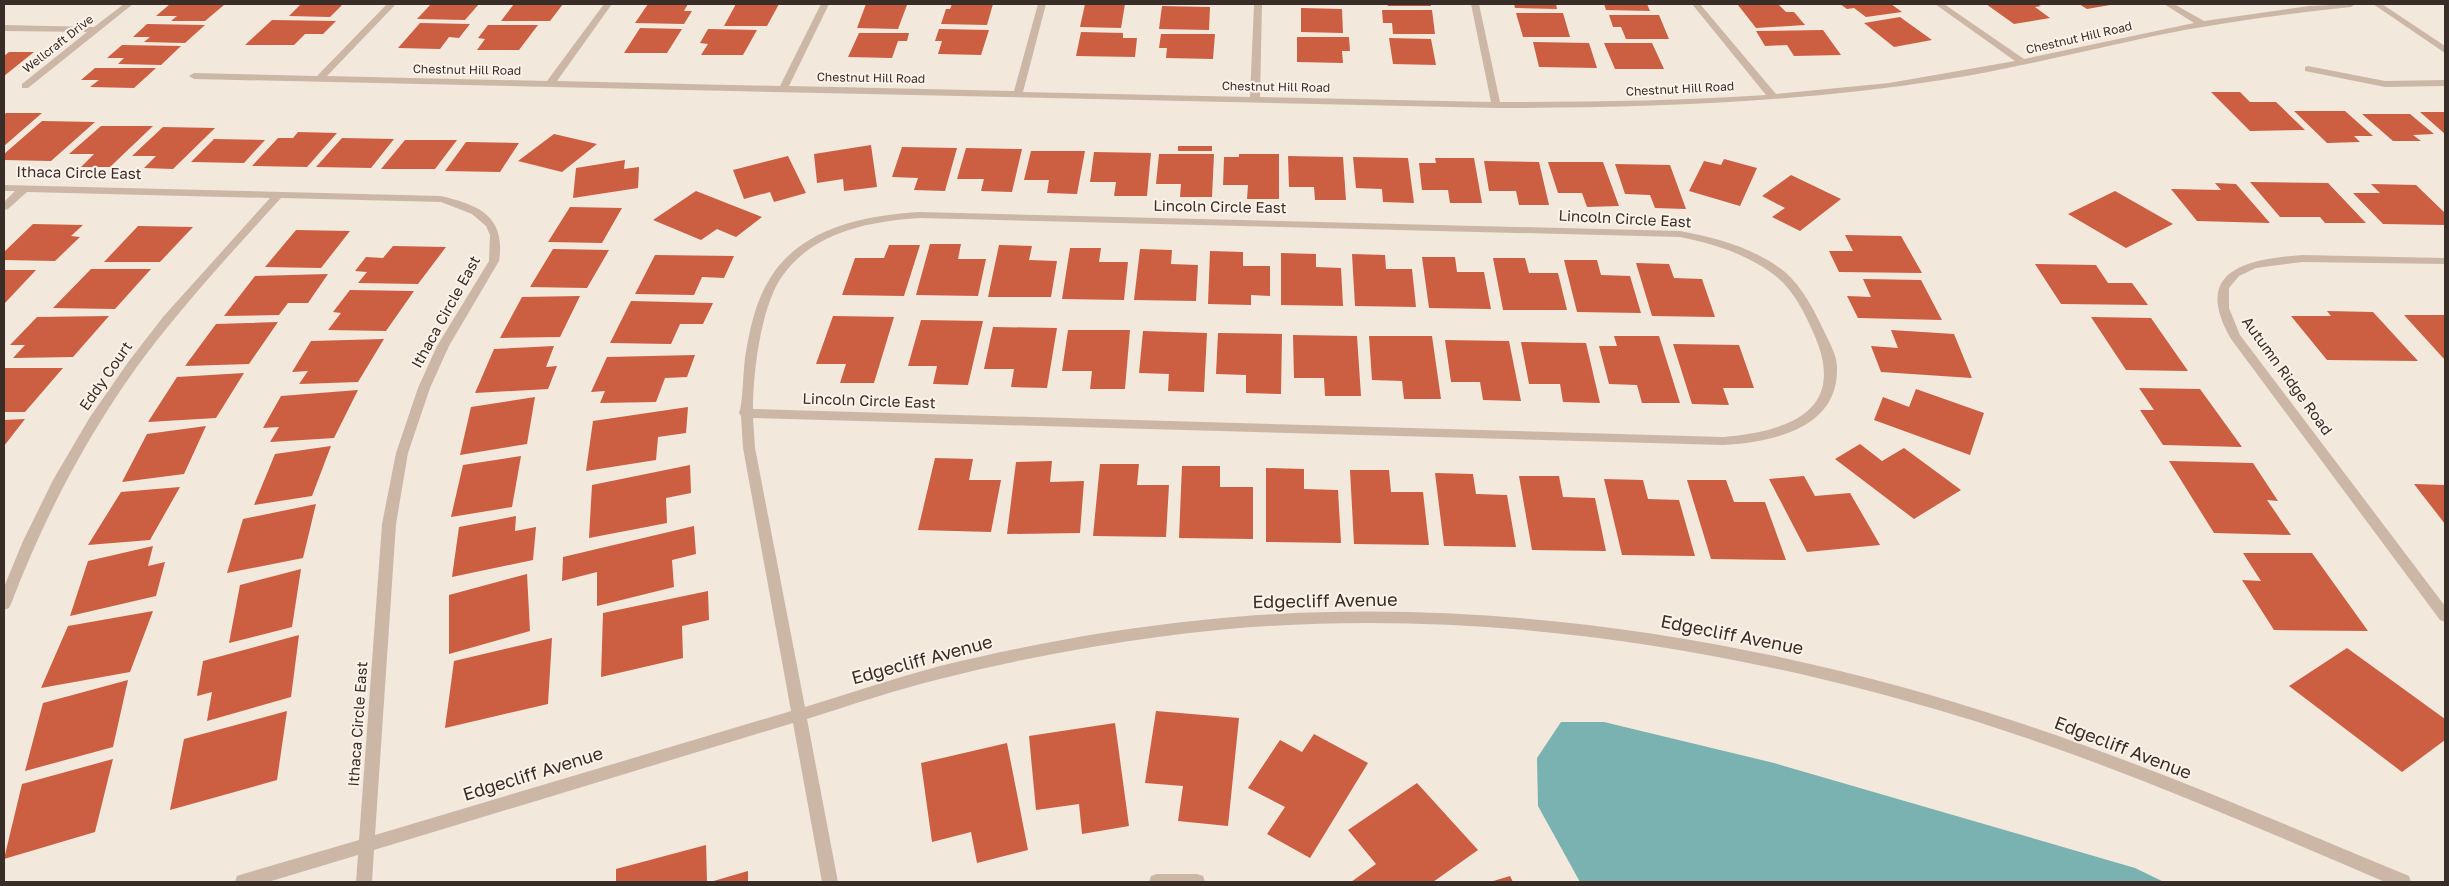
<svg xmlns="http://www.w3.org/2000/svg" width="2449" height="886" viewBox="0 0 2449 886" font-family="'Golos Text',sans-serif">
<rect width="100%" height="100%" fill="#f3e8dc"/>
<path fill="#7ab2b2" d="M1561,722H1604L1774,763L2135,868L2164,882H1580L1538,806L1537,758Z"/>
<path fill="#cc5e42" d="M170,4L224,5L205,21H171L177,16H156Z
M301,4H343L330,17L289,16Z
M431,4H479L465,20L417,19Z
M514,4H563L550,21H501Z
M648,4H688L684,11H692L684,24L635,23Z
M736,4H779L767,26H724Z
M866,4L907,5L898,29L857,28Z
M952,4H993L987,25L941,24L946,9H950Z
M1085,4H1125L1121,28L1080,27Z
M1387,4H1431V6H1388Z
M1514,4H1556L1557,9L1515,8Z
M1604,4H1647L1650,11L1606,10Z
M1778,4L1786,12H1794L1805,25L1756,28L1738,5Z
M1840,4H1891L1902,12L1866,17L1854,8L1847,9Z
M1986,4H2037L2041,6L2035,7L2050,18L2014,24Z
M2079,4H2110V5L2087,9Z
M1162,6L1210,7L1209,30L1159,29Z
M1301,8L1342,9L1343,33L1301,32Z
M1382,10H1432L1435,34H1393L1392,23H1383Z
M1516,13H1563L1570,37H1523Z
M1609,15H1659L1669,39H1626L1621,27H1613Z
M1900,17L1932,40L1894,47L1864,23Z
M272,20L336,21L323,34H305L294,45H245Z
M420,23L470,24L459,38L449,37L440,49L398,48Z
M147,24L205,25L185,43L144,42L150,37H133Z
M488,25H538L519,50H477L485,39L478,38Z
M640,28L682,29L667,53H624Z
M708,29L757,30L743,55H701L708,44L700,43Z
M939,29L989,30L981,55L938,54L942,41H935Z
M1823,30L1841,55L1794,56L1787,45L1765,46L1756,31Z
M1081,32L1123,33V38H1137L1135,57L1076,56Z
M859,33H909L907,41H898L892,58L848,57Z
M1161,34H1215L1213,59L1166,58L1167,48H1159Z
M1297,37H1349L1350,51H1342L1343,63L1297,62Z
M1389,38L1431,39L1436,65L1393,64Z
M1533,42L1589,43L1597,68L1539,67Z
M1604,43H1652L1664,69H1615Z
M122,45L181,46L161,65L118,64L124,58H107Z
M9,52H34L4,76V56Z
M95,68H156L134,88L90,87L99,80H81Z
M2211,92H2240L2250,102H2276L2305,130L2250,131Z
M2294,111H2345L2373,136H2354L2360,142L2327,143Z
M2420,112H2445V134Z
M6,113H42L4,146V115Z
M2362,114H2410L2434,134L2413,135L2421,141H2393Z
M42,121L95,122L51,161L4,160V154Z
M101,126H153L110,167H81L94,154H69Z
M163,127L215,128L173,169L144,168L156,156H132Z
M298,132L337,133L307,167L252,166L278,138H293Z
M554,134L597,144L562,172L518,161Z
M342,138L394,139L371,168L316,167Z
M214,139L265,140L244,163L191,162Z
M405,140H457L435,169H381Z
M466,142L519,143L500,172L445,171Z
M871,145L877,187L844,191L843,179L817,183L814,154Z
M1178,146H1212V151H1178Z
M902,147L957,148L945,191L914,190L918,178L892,177Z
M966,148L1022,149L1012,192L981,191L984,179H957Z
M1031,151H1085L1077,194L1047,193L1049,180H1024Z
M1094,152L1151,153L1147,196H1114L1116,182H1090Z
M1159,154H1214L1212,197H1180L1181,184H1156Z
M1239,154H1279V199H1247L1248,185H1223L1224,157H1239Z
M788,156L806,193L774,202L770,192L744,199L733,170Z
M1288,156L1343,157L1346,200H1315L1314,187H1289Z
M1353,157L1408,158L1414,203L1383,202L1382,189L1356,188Z
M1435,158H1474L1482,203H1450L1448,190H1422L1419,163H1436Z
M1724,159L1757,168L1740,206L1689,191L1704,161L1721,165Z
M625,160L624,169L639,167L638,188L573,198L576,168Z
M1484,161L1539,162L1549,205H1519L1516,191H1489Z
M1548,162H1603L1619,206L1587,207L1582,193H1558Z
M1615,164L1670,165L1686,209L1655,208L1650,195L1625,194Z
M1791,175L1841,199L1800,231L1772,217L1785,208L1762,196Z
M2250,182L2328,183L2366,223H2325L2320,217H2280Z
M2215,183L2236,184L2270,223L2197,221L2171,189L2221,190Z
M2371,184L2416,185L2445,213V225L2383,224L2353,193H2380Z
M696,191L762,217L736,237L717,229L701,240L653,220Z
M2115,191L2173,224L2126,248L2068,214Z
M570,207L622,208L602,243L548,242Z
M33,224L83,225L71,236L80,237L55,261L4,260V252Z
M138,226L193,227L160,262H104Z
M296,230L350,231L321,268L265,267Z
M1845,235L1901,236L1922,273L1839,272L1829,251H1853Z
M930,244H961L958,259H986L978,296L916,295Z
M889,245H920L904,296L842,295L855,258H884Z
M999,245L1032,246L1029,260L1057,261L1051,297H988Z
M393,246L446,247L418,284L358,283L367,272L355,271L366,257L383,258Z
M1070,248H1101L1099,262H1128L1124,300L1062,299Z
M553,249L609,250L587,288L530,287Z
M1140,249L1172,250L1171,264L1198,265L1196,301L1134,300Z
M1210,251L1243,252V266H1270V296L1251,295V305L1208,304Z
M1281,253L1316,254V267L1341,268L1343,306L1281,305Z
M1352,254L1385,255L1386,269H1412L1416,307L1355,306Z
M655,255L734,256L724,278L702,277L694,295L635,294Z
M1422,257H1455L1457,272H1484L1491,309L1429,308Z
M1493,258H1525L1529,273H1558L1567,310H1503Z
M1564,260H1597L1601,275L1630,276L1641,313L1577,312Z
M1636,263L1669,264L1674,278L1702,279L1715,317L1652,316Z
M2035,264L2096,265L2108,283H2132L2148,305L2061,304Z
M91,269H151L115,309L53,308Z
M4,270H36L4,304Z
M328,274L308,303H288L279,315L224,316L255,276Z
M1863,279L1921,280L1942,320L1858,318L1847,296L1871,297Z
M350,290L414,291L386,331L328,330L341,313L333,312Z
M580,296L560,337L500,338L522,297Z
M631,301L713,303L703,324H680L671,344L610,343Z
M2327,311L2373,312L2418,361L2327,360L2291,316H2331Z
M2404,315H2445V360Z
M109,316L73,357L13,358L25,345H10L37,317Z
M833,316L894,317L874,383H840L846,364H816Z
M2091,317L2151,318L2188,371L2126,370Z
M921,320L983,321L968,385L933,384L937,366H908Z
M278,322L249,364L185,366L216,324Z
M993,327L1057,328L1047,388L1011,387L1014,369H984Z
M1068,330H1130L1125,389H1090L1092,371H1062Z
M1891,330L1954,334L1972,378L1881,372L1871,346L1898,348Z
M1143,331L1207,333L1204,392L1168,391L1169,374L1139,373Z
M1218,333L1282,334L1281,394L1246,393V375L1216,374Z
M1293,335L1357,336L1361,396H1325L1324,378H1294Z
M1369,336H1432L1441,399H1404L1402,381L1372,380Z
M1614,336H1659L1680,403H1642L1637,385L1609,384L1599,346H1617Z
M384,339L358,382L299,384L308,371L292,372L311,341Z
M1445,340L1509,341L1521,401L1483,400L1480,382H1451Z
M1521,342L1586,343L1600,403L1563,402L1560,384H1529Z
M1673,344L1739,345L1754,388H1723L1729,405L1692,404Z
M554,346L546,367L557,366L548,389L475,393L494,349Z
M695,355L687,377L665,378L656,402L600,403L605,391L591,392L607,357Z
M4,368H63L25,412H4Z
M244,373L216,418L148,422L177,377Z
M2139,388L2200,389L2242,447L2163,445L2140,410H2154Z
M1916,389L1984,413L1970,455L1874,420L1883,397L1909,407Z
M358,390L334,438L270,442L279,427L263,428L281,396Z
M535,397L527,444L460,455L471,407Z
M688,407L686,433L658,437L656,460L586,471L593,421Z
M25,419L4,446V420Z
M206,426L184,474L122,482L147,434Z
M1860,444L1882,461L1904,448L1961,490L1914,519L1835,459Z
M331,446L312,496L254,505L275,454Z
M521,456L512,507L451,517L463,465Z
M935,458L973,459L969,480H1001L991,532L918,530Z
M1052,461L1050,482L1084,481L1080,533L1007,534L1016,462Z
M2169,461L2253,463L2278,501L2267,500L2291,535L2214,533Z
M1100,464H1139L1137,485H1169L1166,537L1093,536Z
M690,465L691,493L666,498L667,523L589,538L592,485Z
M1182,466H1220V487H1253V539L1179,538Z
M1266,468L1304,469V489L1338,490L1341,543L1266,542Z
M1350,470H1389L1391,492H1423L1429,545L1354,544Z
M1435,473L1473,474L1476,494L1507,495L1516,547L1444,546Z
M1519,476H1559L1563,497L1595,498L1606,551L1532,550Z
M1804,476L1815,496L1850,493L1880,545L1807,552L1769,479Z
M1604,479L1643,480L1648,499L1679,500L1695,556L1622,555Z
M1687,480H1726L1734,502H1765L1786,560L1711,559Z
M2414,484L2445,485V524Z
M180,487L150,540L88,545L121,492Z
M316,504L303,558L227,573L243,519Z
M516,516L515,531L536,527L533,560L452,577L459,527Z
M694,526L696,554L672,560L674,587L597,606V572L562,581L563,557Z
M153,546L148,566L165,562L156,596L70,616L88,561Z
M2243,553H2312L2368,631L2274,630L2242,580L2261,581Z
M301,569L292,627L229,643L240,585Z
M527,574L530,631L449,654V595Z
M708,591L709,620L682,626L683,658L601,677L603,613Z
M153,611L130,672L41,688L68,626Z
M299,635L291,697L207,721L212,692L197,696L203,661Z
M552,638L548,704L445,728L454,661Z
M2347,648L2445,719V740L2402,772L2289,686Z
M128,680L113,747L25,771L43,703Z
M287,711L277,780L170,810L184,739Z
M1156,711L1239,718L1228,826L1178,821L1183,786L1145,783Z
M1115,723L1129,826L1082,834L1079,804L1036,810L1029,736Z
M1314,734L1368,763L1310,858L1267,834L1285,807L1248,788L1280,740L1302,752Z
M1007,743L1028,850L977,863L971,832L932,842L921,763Z
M113,759L95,832L4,859L22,784Z
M1417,783L1478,850L1433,882H1351L1376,864L1348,830Z
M706,845L707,882H616V869Z
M748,871V882H710Z
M1510,876L1513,882H1490Z"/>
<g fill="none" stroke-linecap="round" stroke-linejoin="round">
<path fill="#ccb7a7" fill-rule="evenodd" d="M124,4H133L28,88H22V84L87,32L4,31V25L94,27Z
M387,4H396L327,76L547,81L604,4H612L557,81L780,86L821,4H829L789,86L1014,91L1038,4H1046L1023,92L1250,97L1254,4H1262L1260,97L1491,102L1471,4H1479L1500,102C1589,102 1678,101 1766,95L1692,4H1700L1776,94L1889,83L2015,61L1935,4H1944L2024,59L2194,23L2164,4H2174L2204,21L2309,6L2355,4L2351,7C2285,14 2219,23 2154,36C2083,51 2013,69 1942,80C1794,103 1645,108 1496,108L194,79L189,76L194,73L317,76Z
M2373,4H2382L2445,46V53Z
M2308,66L2385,81L2445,80V86L2385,87L2305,71V67Z
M4,185L441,196C479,205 506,216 499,261L449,346L430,388L408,453L396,524L375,835L791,711L743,448L741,416L739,413C743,406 743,365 746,352C750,328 756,301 769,280C799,228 865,215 920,212L1680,231C1717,238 1755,248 1785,272C1803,288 1814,310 1824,331C1829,342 1837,355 1837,367C1839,429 1772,442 1723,445L753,418L755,448L805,707C850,693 895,678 940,666C1026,645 1114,629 1202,620C1472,592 1758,636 2014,721C2148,765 2279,822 2409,876L2411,882H2385C2244,822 2104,760 1958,716C1704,639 1429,601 1165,636C1090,646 1014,660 940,679C895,690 851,705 807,719L838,882H822L793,723L374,850L372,882H356L358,855L268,882H235L237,876L243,874L359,840L382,524L396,453L418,388L437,346L489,261L490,235L486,226L472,214L441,202L281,198C231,253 180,308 136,368C84,441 43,520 11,604L9,608L4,610V587L23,541L53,480L90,417L129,361L163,317L270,198L27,192L8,209L4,210V202L15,191H4ZM920,218L1680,237C1715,244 1750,255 1778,278C1795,293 1804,312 1813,332C1849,411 1790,431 1723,437L753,409C753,372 761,305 783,275C814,232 870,221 920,218Z
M2302,255L2445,258V264L2302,262L2256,268L2239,276L2229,288V308L2240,335L2445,606V622L2440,620L2231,339C2191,270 2247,259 2302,255Z
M1157,874H1197L1203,876L1205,882H1149L1151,876Z"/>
</g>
<g text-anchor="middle" stroke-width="4" stroke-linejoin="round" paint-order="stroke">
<g font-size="12" fill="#392d28" stroke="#fbf2e9">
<text transform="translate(2079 38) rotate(-13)" y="4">Chestnut Hill Road</text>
<text transform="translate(58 44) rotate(-38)" y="4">Wellcraft Drive</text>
<text transform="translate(467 70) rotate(1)" y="4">Chestnut Hill Road</text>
<text transform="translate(871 78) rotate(1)" y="4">Chestnut Hill Road</text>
<text transform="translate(1276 87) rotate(1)" y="4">Chestnut Hill Road</text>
<text transform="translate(1680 89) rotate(-3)" y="4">Chestnut Hill Road</text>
</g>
<g font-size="15" fill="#392d28" stroke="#fbf2e9">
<text transform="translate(79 173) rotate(1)" y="5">Ithaca Circle East</text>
<text transform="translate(1220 207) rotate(1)" y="5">Lincoln Circle East</text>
<text transform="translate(1625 219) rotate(3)" y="5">Lincoln Circle East</text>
<text transform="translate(446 312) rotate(-61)" y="5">Ithaca Circle East</text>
<text transform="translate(106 376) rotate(-55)" y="5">Eddy Court</text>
<text transform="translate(2287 376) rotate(54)" y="5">Autumn Ridge Road</text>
<text transform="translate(869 401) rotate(2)" y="5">Lincoln Circle East</text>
<text transform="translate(358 724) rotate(-86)" y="5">Ithaca Circle East</text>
</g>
<g font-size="18" fill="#392d28" stroke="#fbf2e9">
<text transform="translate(1325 601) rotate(-1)" y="6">Edgecliff Avenue</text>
<text transform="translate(1732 635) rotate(11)" y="6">Edgecliff Avenue</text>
<text transform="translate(922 660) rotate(-15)" y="6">Edgecliff Avenue</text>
<text transform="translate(2123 748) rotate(21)" y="6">Edgecliff Avenue</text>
<text transform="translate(533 774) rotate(-17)" y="6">Edgecliff Avenue</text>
</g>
</g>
<rect width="2449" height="886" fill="none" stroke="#392d28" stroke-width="10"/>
</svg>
